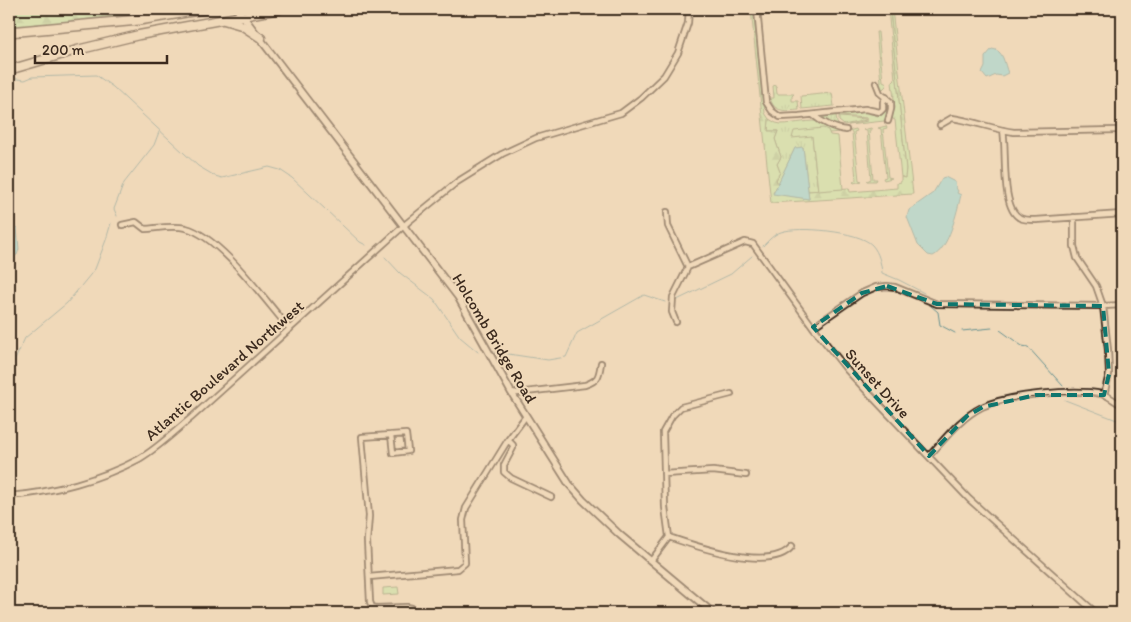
<svg xmlns="http://www.w3.org/2000/svg" width="1131" height="622" viewBox="0 0 1131 622" font-family="Itim,sans-serif">
<defs>
<pattern id="grass-tufts" width="24" height="20" patternUnits="userSpaceOnUse" patternTransform="scale(1.25)"><rect width="24" height="20" fill="#bee7a3"/><path d="M3 7l-1-3M5 7V3M7 7l1-3M15 17l-1-3M17 17v-4M19 17l1-3" fill="none" stroke="#a4c68c"/></pattern>
<pattern id="forest-firs" width="22" height="20" patternUnits="userSpaceOnUse" patternTransform="scale(1.25)"><rect width="22" height="20" fill="#bee7a3"/><path d="M5 1l3.5 6h-7zM16 11l3.5 6h-7z" fill="#a4c68c"/></pattern>
</defs>
<rect width="100%" height="100%" fill="#f0d9b9"/>
<filter id="ink" filterUnits="userSpaceOnUse"><feTurbulence type="fractalNoise" baseFrequency=".02" numOctaves="2"/><feDisplacementMap in="SourceGraphic" scale="10" xChannelSelector="R" yChannelSelector="G"/><feConvolveMatrix kernelMatrix="1 2 1 2 8 2 1 2 1" color-interpolation-filters="sRGB"/></filter>
<g filter="url(#ink)">
<path fill="url(#grass-tufts)" stroke="#7c8860" d="M888,9H890L906,169L905,179L903,177H901L895,120L891,118L895,108L892,82L895,79Z
M876,32H878L883,81L887,83L886,86L883,89L879,88L878,83L881,82Z
M776,85L777,94H794L792,96V101H798L799,110C786,111 774,113 770,98H774L773,86Z
M832,93L834,106L802,109L801,96Z
M888,102L889,110L884,121L848,125L867,121V118L839,116L865,112L878,116L884,113L886,103Z
M836,115L837,123L841,127L834,126L820,118Z
M839,117L866,119V120L844,125L839,121Z
M769,119L776,123L781,124C795,124 811,119 822,122C828,124 834,129 840,132L829,133L828,130L812,136L818,191H808L803,147L795,148L778,184L776,180L780,172L777,164L781,157L775,139L778,131H768Z
M886,126L887,128L883,129L888,177L892,178L884,180L883,178L886,177L881,129L878,128Z
M871,128L872,130H869L873,179H877L876,181H867L871,179L867,131L863,130Z
M856,129L857,131L854,132L859,180L862,181L854,183L853,182L856,180L852,132L848,131Z"/>
<path fill="url(#forest-firs)" stroke="#7c8860" d="M9,9H87L88,11L100,9H152L145,12L9,29Z
M751,9H753L765,113L769,119L768,131H778L775,139L781,157L777,164L780,172L776,180L778,184L773,193L809,199L808,191L849,188L850,192L897,188V183L901,182V177L905,178L906,169L890,9H892L913,194L771,203Z"/>
<path fill="#bee7a3" stroke="#7c8860" d="M823,128L828,130L830,135L838,136L843,189L818,191L812,136L792,138L794,131Z
M398,587L399,594L383,595V588Z"/>
<path fill="#85d6dc" stroke="#679190" d="M992,49C1004,50 1004,64 1008,73L1002,76L996,75L987,79L982,73L985,67V57Z
M803,147L809,199L773,194L795,148Z
M945,177L955,182L956,188L958,191L957,193L961,195C957,211 949,249 933,256L928,255L918,245L907,217L909,210L933,193L942,178Z
M9,226H14L17,228L19,249L17,255L9,256Z"/>
<g fill="none" stroke-linecap="round" stroke-linejoin="round">
<path stroke="#679190" stroke-width="1" d="M9,78L25,80L32,77L96,75L113,87L198,166L215,176L222,178L269,167L280,170L292,178L360,242L366,245
M117,216L114,209L124,183L154,145L159,132
M763,246C768,241 774,234 781,232C798,226 859,231 872,245C879,253 881,263 882,273L899,280L924,293
M385,257L400,273L434,299L460,337L478,352
M677,300L731,274L752,256
M931,306L938,312L940,325L955,333
M1000,330L1022,346L1028,347L1063,386
M962,331L992,328
M495,352L548,360L566,357L577,333L644,295L665,302
M9,373L25,338L67,303L95,269L106,240L111,223
M1065,400L1122,422"/>
<defs>
<path id="minor" d="M757,9L766,102L772,111L780,117L799,116L865,109L880,112L883,109V102L886,97
M876,83L880,93L891,102V109L888,121
M813,115C821,122 835,129 846,130
M940,125L952,118C973,121 993,129 1014,132L1118,130
M1003,130C1007,149 1000,208 1020,218C1024,220 1031,220 1036,220L1122,214
M667,212L668,226L688,267
M1074,217V246L1077,258L1096,286L1103,306L1108,350L1109,374L1104,395
M122,225L136,222L145,229C159,228 172,225 186,228C221,237 266,302 290,329
M676,322L672,312L673,297L688,267L745,242L753,244L813,327L847,370L877,402L969,499L1096,613
M813,327L862,293L876,287L887,286L895,287L937,304L1103,306L1122,305
M511,392L517,393L585,385C599,380 599,376 601,363
M391,435L393,453L408,451L406,434L362,437L369,516L367,541L370,602L372,607L376,608L407,607L412,608L415,613
M508,440L513,445V448L504,465V472L511,478L551,497
M929,456C945,439 960,418 982,407C1007,395 1074,388 1102,394C1109,396 1116,402 1122,405
M664,474L713,471L746,475
M9,496C51,493 102,479 139,459C158,448 174,432 191,418L408,222L457,182L502,154L536,138L621,113L641,98L664,76L678,53L688,23L689,9
M669,537C695,546 772,573 792,546
M651,561L669,537L665,507L663,432L672,416L681,407L731,394
M369,577L458,569L465,563L463,520L466,508L508,440L526,416"/>
<path id="tertiary" d="M242,15L458,297L511,392L569,484L583,500L620,535L713,613"/>
<path id="secondary" d="M237,9L242,15"/>
<path id="trunk" d="M224,20L241,25L261,38
M9,70L77,50L139,35L280,9"/>
<path id="motorway" d="M9,32L139,20L204,9"/>
</defs>
<use href="#minor" stroke="#3b2a1e" stroke-width="8"/>
<use href="#tertiary" stroke="#3b2a1e" stroke-width="9"/>
<use href="#secondary" stroke="#3b2a1e" stroke-width="10"/>
<use href="#trunk" stroke="#3b2a1e" stroke-width="11"/>
<use href="#motorway" stroke="#3b2a1e" stroke-width="12"/>
<use href="#minor" stroke="#f0d9b9" stroke-width="4.5"/>
<use href="#tertiary" stroke="#f0d9b9" stroke-width="5.5"/>
<use href="#secondary" stroke="#f0d9b9" stroke-width="6"/>
<use href="#trunk" stroke="#f0d9b9" stroke-width="8"/>
<use href="#motorway" stroke="#f0d9b9" stroke-width="9"/>
</g>
</g>
<path d="M0 0H1131V622H0ZM887,286L937,304L1103,306L1109,374L1104,395H1036L983,407L967,416L929,456L813,327L862,293Z" fill="#f0d9b9" fill-opacity=".55" fill-rule="evenodd"/>
<path fill="none" stroke="#0f766e" stroke-width="4" stroke-dasharray="10 6" stroke-linejoin="round" d="M887,286L937,304L1103,306L1109,374L1104,395H1036L983,407L967,416L929,456L813,327L862,293Z"/>
<g text-anchor="middle" stroke-width="4" stroke-linejoin="round" paint-order="stroke">
<g font-size="16" fill="#3b2a1e" stroke="#f0d9b9">
<text transform="translate(495 338) rotate(59)" y="6">Holcomb Bridge Road</text>
<text transform="translate(224 370) rotate(-41)" y="6">Atlantic Boulevard Northwest</text>
<text transform="translate(878 383) rotate(48)" y="6">Sunset Drive</text>
</g>
</g>
<rect width="1131" height="622" fill="none" stroke="#f0d9b9" stroke-width="30"/>
<rect x="15" y="15" width="1101" height="592" fill="none" stroke="#3b2a1e" stroke-width="2" filter="url(#ink)"/>
<path d="M35 55v8h132v-8" fill="none" stroke="#3b2a1e" stroke-width="2.5"/>
<text x="42" y="55" font-size="15" fill="#3b2a1e" stroke="#f0d9b9" stroke-width="4" paint-order="stroke">200 m</text>
</svg>
